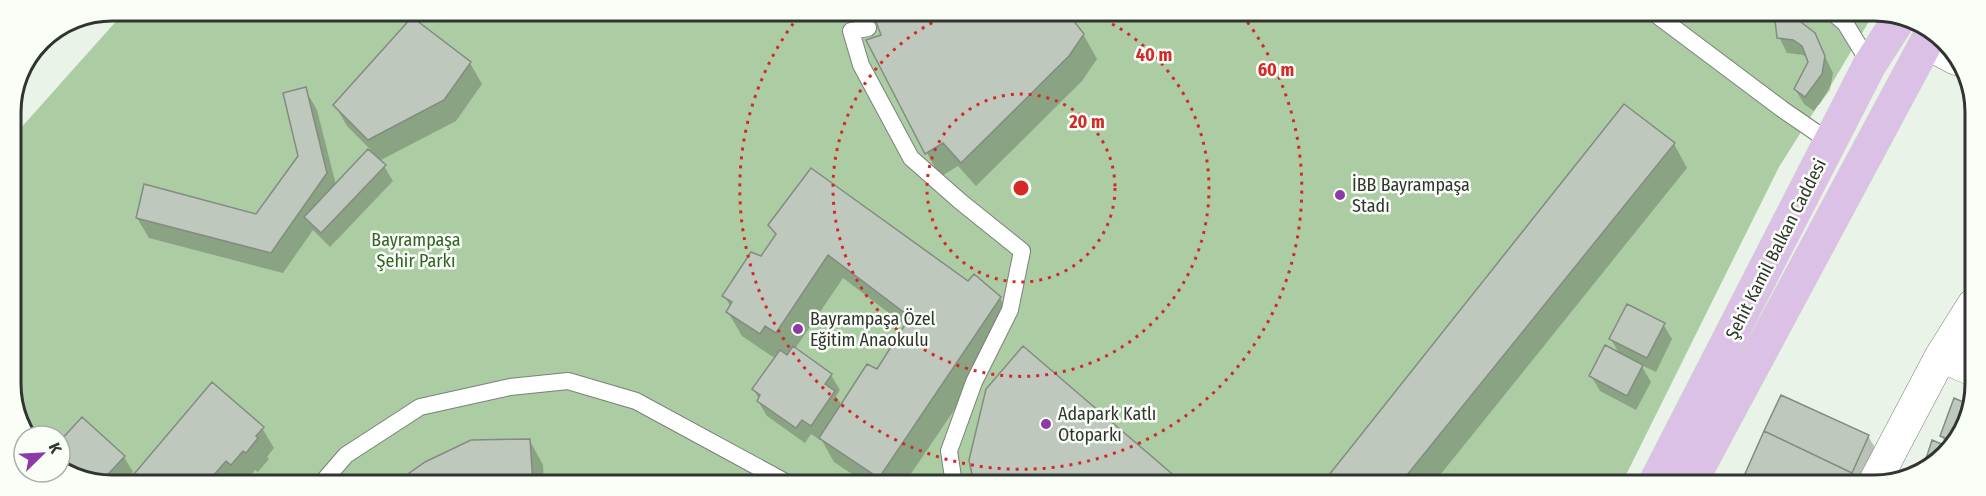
<svg xmlns="http://www.w3.org/2000/svg" width="1986" height="496" viewBox="0 0 1986 496" font-family="'Fira Sans Condensed',sans-serif">
<rect width="100%" height="100%" fill="#e9f3e7"/>
<path fill="#accca4" d="M1874,13L1819,105H1818L1779,167L1621,485L92,483L60,467V436H30L13,404L11,139L119,18Z"/>
<path fill="#0003" fill-rule="evenodd" d="M1067,15L1083,34L1097,59L1082,81L976,186L958,166L940,177L927,153L876,16Z
M1814,34L1833,73L1830,90L1814,111L1804,104L1795,89L1809,62L1808,58L1803,55L1787,53L1779,37Z
M470,63L482,84L456,121L379,161L384,166L393,181L330,247L313,230L283,273L149,238L137,218L257,216L300,157L305,89L317,110L336,185L370,149L347,126L335,105Z
M1674,144L1687,168L1432,485H1323Z
M770,225L968,283L1000,298L1014,322L904,484H867L834,462L821,439L820,440L811,434L805,443L767,416L758,401L759,399L754,390L776,359L742,336L728,312L731,307L724,296L762,258L776,236ZM843,278L906,326L878,371L842,406L836,396L840,390L831,375L795,349Z
M1663,324L1672,339L1656,372L1641,365L1651,382L1636,410L1600,391L1591,376L1620,355L1611,339Z
M1782,396L1868,436L1877,451L1862,485H1741Z
M1972,407L1948,448L1941,436Z
M262,428L274,448L267,457L269,459L258,472L255,470L244,484L238,480L235,484H133Z
M530,441L543,465L544,484H397Z
M60,443L124,457L133,472L122,484L92,483L60,467Z
M970,460L1183,485L975,484Z"/>
<path fill="#bfc8bd" stroke="#838c81" stroke-width="1.5" d="M1069,15L1084,34L1069,56L961,163L943,143L925,154L866,40L881,35L874,16Z
M412,17L471,62L444,100L368,140L333,105Z
M1797,19L1815,33L1825,56L1822,74L1805,97L1794,89L1808,62L1802,46L1793,40L1777,38L1775,20Z
M306,87L327,173L271,253L136,218L144,184L256,214L298,156L283,93Z
M1624,104L1675,143L1399,485H1321Z
M368,149L386,165L321,233L304,217Z
M811,168L968,281L974,274L1001,297L879,478L819,438L867,364L877,369L910,317L828,255L776,333L765,326L760,334L726,312L732,302L722,296L751,252L761,256L776,234L768,225Z
M1627,304L1665,323L1647,358L1609,339Z
M1605,345L1643,365L1627,396L1589,376Z
M793,346L832,374L825,384L835,391L811,426L802,420L796,428L757,401L760,395L752,389L780,350L787,355Z
M1023,346L1185,485L974,484L969,460L986,389Z
M212,382L264,427L256,436L258,438L246,453L243,451L231,465L226,461L206,484H192L188,480L185,484H133L129,480Z
M1781,395L1869,435L1852,473L1764,431Z
M1954,398L1973,406L1952,441L1940,436Z
M82,417L125,456L100,483H92L60,467V441Z
M1764,431L1852,473L1848,485H1740Z
M530,439L533,484H394L425,462L471,440Z
M1932,440L1949,447L1941,461L1923,468Z"/>
<g fill="none" stroke-linecap="round" stroke-linejoin="round">
<defs>
<path id="lane" d="M1654,13L1782,109L1830,142
M1833,13L1845,23L1870,64
M868,28L851,31L861,65L911,158L961,202L1022,251L1010,310L974,382L949,451L954,484
M321,484L346,455L420,407L510,387L568,381L636,401L789,484"/>
<path id="street" d="M1926,43L1956,59
M1941,356L1973,370
M1873,485L1941,356L1973,305"/>
<path id="primary" d="M1654,485L1870,64L1901,16
M1689,485L1926,43L1933,33"/>
</defs>
<use href="#lane" stroke="#798277" stroke-width="18"/>
<use href="#street" stroke="#798277" stroke-width="33"/>
<use href="#primary" stroke="#d2d2d1" stroke-width="34"/>
<use href="#lane" stroke="#fff" stroke-width="16"/>
<use href="#street" stroke="#fff" stroke-width="32"/>
<use href="#primary" stroke="#dcc1e6" stroke-width="33"/>
</g>
<g fill="none" stroke="#d62828" stroke-width="3" stroke-dasharray="3 6">
<circle cx="1021" cy="188" r="94"/>
<path d="M1096 16A188 188 0 1 1 946 16"/>
<path d="M1242 15A281 281 0 1 1 798 17"/>
</g>
<g fill="#8d39a7" stroke="#f9fff7" stroke-width="2">
<circle cx="1340" cy="195" r="6"/>
<circle cx="798" cy="329" r="6"/>
<circle cx="1046" cy="424" r="6"/>
</g>
<g text-anchor="middle" stroke-width="5" stroke-linejoin="round" paint-order="stroke">
<g font-size="18" fill="#313430" stroke="#f9fff7" text-anchor="start">
<text x="1352" y="191">İBB Bayrampaşa<tspan x="1352" dy="21">Stadı</tspan></text>
<text x="810" y="325">Bayrampaşa Özel<tspan x="810" dy="21">Eğitim Anaokulu</tspan></text>
<text x="1058" y="420">Adapark Katlı<tspan x="1058" dy="21">Otoparkı</tspan></text>
</g>
<g font-size="18" fill="#326226" stroke="#f9fff7">
<text x="416" y="246">Bayrampaşa<tspan x="416" dy="21">Şehir Parkı</tspan></text>
</g>
<g font-size="18" fill="#313430" stroke="#f9fff7">
<text transform="translate(1776 249) rotate(-63)" y="6">Şehit Kamil Balkan Caddesi</text>
</g>
</g>
<path d="M0 0H1986V496H0ZM112 21H1874A91 91 0 0 1 1965 112V384A91 91 0 0 1 1874 475H112A91 91 0 0 1 21 384V112A91 91 0 0 1 112 21Z" fill="#f9fff7" fill-rule="evenodd"/>
<path fill="none" stroke="#313430" stroke-width="3" d="M112 21H1874A91 91 0 0 1 1965 112V384A91 91 0 0 1 1874 475H112A91 91 0 0 1 21 384V112A91 91 0 0 1 112 21Z"/>
<circle cx="1021" cy="188" r="9" fill="#d62828" stroke="#f9fff7" stroke-width="3"/>
<g font-size="18" text-anchor="middle" font-weight="bold" fill="#d62828" stroke="#f9fff7" stroke-width="5" stroke-linejoin="round" paint-order="stroke">
<text x="1154" y="61">40 m</text>
<text x="1276" y="76">60 m</text>
<text x="1087" y="128">20 m</text>
</g>
<g transform="translate(42 454) rotate(66)"><circle r="28" fill="#f9fff7" stroke="#a9aea7" stroke-width="1.5"/>
<path d="M0-4.5L10 22L0 15L-10 22Z" fill="#8d39a7"/>
<text y="-9" font-size="16" font-weight="bold" text-anchor="middle" fill="#313430">K</text>
</g>
</svg>
